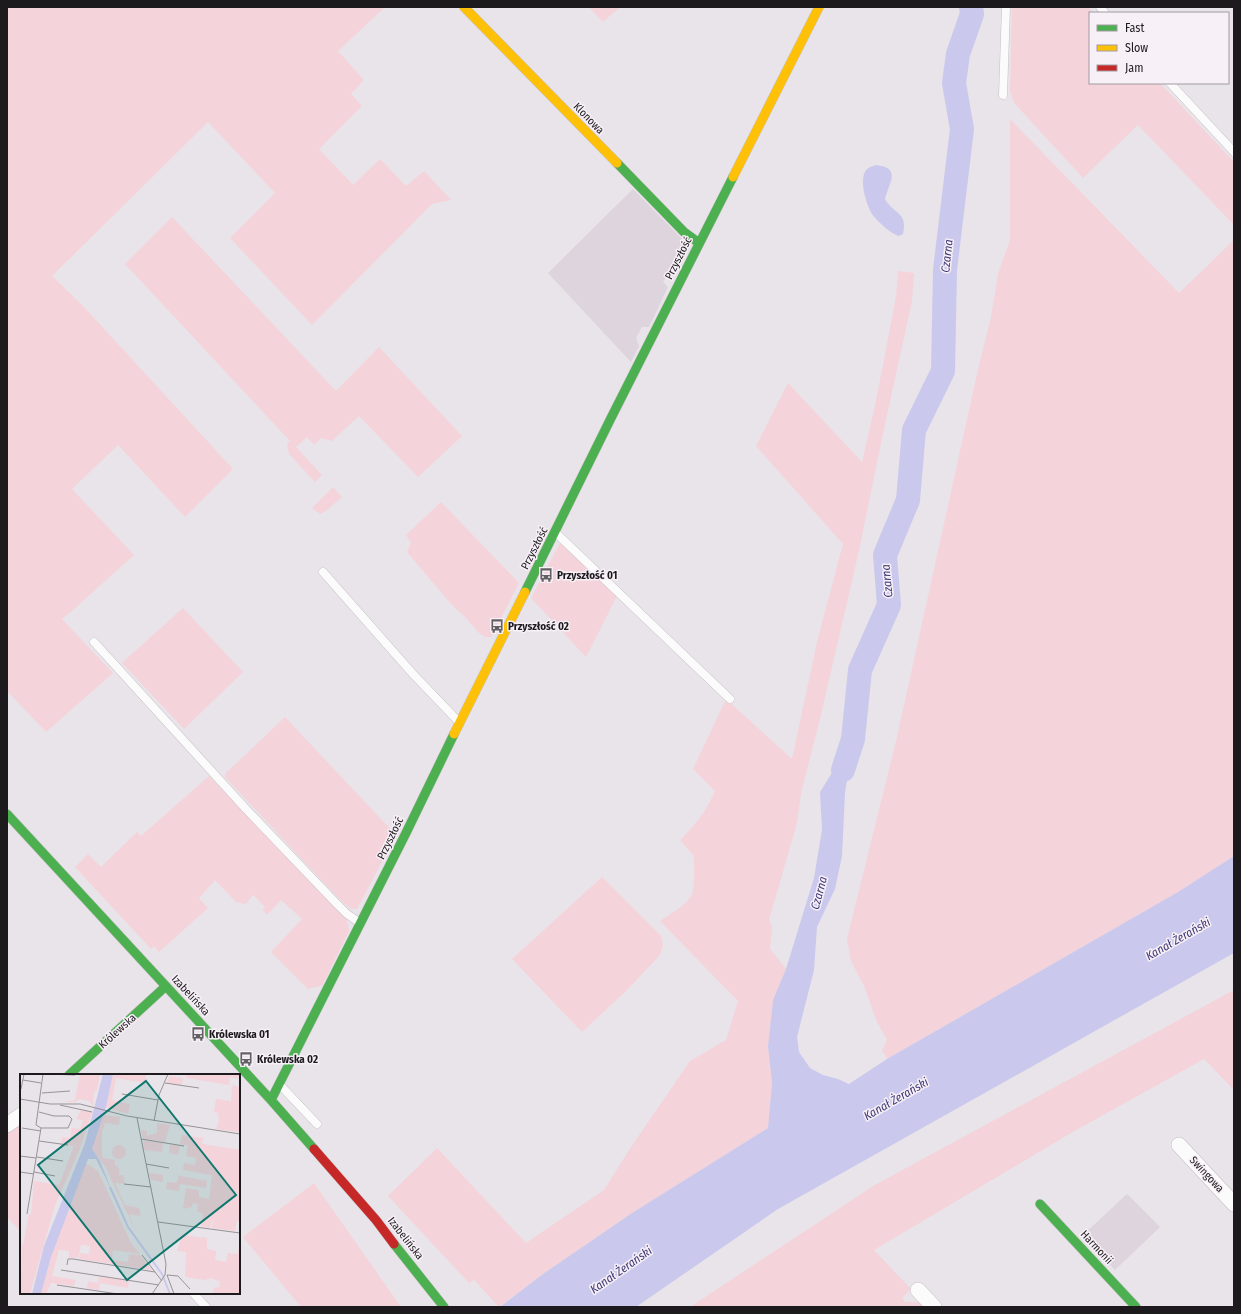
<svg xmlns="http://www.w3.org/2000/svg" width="1241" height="1314" viewBox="0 0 1241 1314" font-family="'Fira Sans Condensed',sans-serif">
<rect width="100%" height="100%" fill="#e9e4e9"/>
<path fill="#ddd4dd" d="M633,189L688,245L676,271L669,272L663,282L668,287L649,327H642L636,338L639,346L631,362L548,273Z
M1127,1194L1160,1227L1115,1270L1083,1235Z"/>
<path fill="#f4d3da" d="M7,7H385L338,51L364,80L351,94L362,106L319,149L353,185L380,159L406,186L424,171L451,200L432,204L312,325L230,238L275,193L208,122L52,276L83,306L233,469L185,517L118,445L72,489L134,555L74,609L62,619L113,673L46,732L7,691Z
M589,7H620L603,22Z
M1012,7H1088L1094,13H1090V83H1160L1234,162V225L1138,125L1083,178L1015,104L1010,92Z
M1010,119L1179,293L1234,240V856L1178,892L887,1059L882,1050L887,1040L877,1022L864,986L851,961L847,939L897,737L979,365L991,317L998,274L1010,240Z
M172,217L336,391L379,347L462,436L418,477L359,416L332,441L321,438L314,445L307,437L296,447L322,475L315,482L289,454L287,444L290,441L125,264Z
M898,271L914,273L912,301L885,424L858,555L820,719L801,793L797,823L769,920L772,927L770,949L786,969L773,1000L768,1047L772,1082L768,1128L632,1213L543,1274L499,1307L474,1280L469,1283L388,1196L437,1148L526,1243L604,1190L631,1147L690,1061L726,1040L738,1001L660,921C670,914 690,904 693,891C695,880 694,867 694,856L680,840C697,823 705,813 715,791L693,769L726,699L792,759L817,642L843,544L756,446L788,383L862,462L876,401L896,297Z
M333,487L342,497L326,511L320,514L312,508Z
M441,502L519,583L491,637H485L478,632L466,618L451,604L407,552L411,543L406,535Z
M560,543L617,596L586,657L531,598Z
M183,608L243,672L184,729L122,663Z
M285,717L396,835L357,909H351L340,900L225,777L226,773Z
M209,776L347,920L349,931L322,986L310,988L309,990L271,952L302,919L281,900L267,915L263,910L265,907L253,895L246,904L236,902L215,880L199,898L208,908L159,952L154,946L151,949L75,867L88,854L101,867L137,832L141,836Z
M602,877L661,936L663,945L660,955L625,992L582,1032L512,959Z
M1234,990V1090L1204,1059L1071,1133L874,1250L911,1289L902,1298L905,1302H919L924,1307H690L873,1186Z
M21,1124V1232L7,1217V1134Z
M314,1183L401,1307H301L243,1237Z"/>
<path fill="#cac9ed" d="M876,165C902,168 889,182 885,199C894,215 908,211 903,234L899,236C891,234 877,221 872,214C866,204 858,178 867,169C869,167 873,166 876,165Z
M853,739L845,793L842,856L835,889L817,927L814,970L797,1037L799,1052L810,1068L823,1075L838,1079L849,1084L887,1059L1178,892L1234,856V953L778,1209L636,1307H500L543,1274L632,1213L768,1128L772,1082L768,1047L773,1000L786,969L814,878L822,830L820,792Z"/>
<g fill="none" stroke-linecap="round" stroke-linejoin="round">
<path stroke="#cac9ed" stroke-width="24" d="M843,770L853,739L860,670L889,605L885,555L908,500L914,430L943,371L945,270L962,129L954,83L958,54L972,14L971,7"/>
<defs>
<path id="lane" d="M1100,7L1105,13
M1170,83L1234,152
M1003,95L1006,7
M556,533L730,699
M323,572L413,674L459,722
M94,642L246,809L336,903L347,914L360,923
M280,1085L317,1124
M193,1293L206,1307"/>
<path id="street" d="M7,1125L21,1115
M1179,1145L1234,1204
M918,1290L934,1307"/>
<path id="fast" d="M617,163L684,232L699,243
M525,592L611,418L733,177
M7,814L271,1100L314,1149
M69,1075L166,986
M271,1100L406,833L454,734
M1040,1204L1136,1307
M394,1244L444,1307"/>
<path id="slow" d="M464,7L617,163
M733,177L819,7
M454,734L525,592"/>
<path id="jam" d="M314,1149L376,1220L394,1244"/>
</defs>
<use href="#lane" stroke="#c4c0c4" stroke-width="9"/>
<use href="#street" stroke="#c4c0c4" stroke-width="16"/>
<use href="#fast" stroke="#c4c0c4" stroke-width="10"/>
<use href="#slow" stroke="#c4c0c4" stroke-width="10"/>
<use href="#jam" stroke="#c4c0c4" stroke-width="10"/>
<use href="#lane" stroke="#fcfbfc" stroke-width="8"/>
<use href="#street" stroke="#fcfbfc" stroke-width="15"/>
<use href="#fast" stroke="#4caf50" stroke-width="9"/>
<use href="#slow" stroke="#ffc107" stroke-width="9"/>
<use href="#jam" stroke="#c62828" stroke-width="9"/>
</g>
<defs>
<symbol id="bus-bare" viewBox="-9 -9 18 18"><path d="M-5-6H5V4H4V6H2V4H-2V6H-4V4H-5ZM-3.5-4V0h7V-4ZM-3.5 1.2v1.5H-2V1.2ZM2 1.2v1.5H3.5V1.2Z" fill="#646164" stroke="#f8f0f7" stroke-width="2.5" paint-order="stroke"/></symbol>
</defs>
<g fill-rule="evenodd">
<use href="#bus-bare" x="536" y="565" width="20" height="20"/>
<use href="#bus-bare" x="487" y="616" width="20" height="20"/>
<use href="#bus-bare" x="188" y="1024" width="20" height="20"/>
<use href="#bus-bare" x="236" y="1049" width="20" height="20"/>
</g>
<g text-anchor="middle" stroke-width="3" stroke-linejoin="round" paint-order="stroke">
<g font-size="11" fill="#1d1a1d" stroke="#f8f0f7">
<text transform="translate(589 118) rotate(46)" y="4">Klonowa</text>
<text transform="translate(678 258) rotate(-63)" y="4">Przyszłość</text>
<text transform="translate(534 548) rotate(-63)" y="4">Przyszłość</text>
<text transform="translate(390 838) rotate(-64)" y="4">Przyszłość</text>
<text transform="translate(191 995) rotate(47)" y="4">Izabelińska</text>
<text transform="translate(117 1031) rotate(-42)" y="4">Królewska</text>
<text transform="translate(1207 1174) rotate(47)" y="4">Swingowa</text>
<text transform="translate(406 1238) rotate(52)" y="4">Izabelińska</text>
<text transform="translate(1097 1247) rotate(47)" y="4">Harmonii</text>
</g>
<g font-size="11" font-weight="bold" fill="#1d1a1d" stroke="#f8f0f7" text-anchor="start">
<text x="557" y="579">Przyszłość 01</text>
<text x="508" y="630">Przyszłość 02</text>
<text x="209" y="1038">Królewska 01</text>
<text x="257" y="1063">Królewska 02</text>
</g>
<g font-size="12" font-style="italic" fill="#3f3a76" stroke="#f8f0f7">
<text transform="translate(947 256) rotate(-84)" y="4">Czarna</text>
<text transform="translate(887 581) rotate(-95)" y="4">Czarna</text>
<text transform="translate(819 893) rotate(-75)" y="4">Czarna</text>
<text transform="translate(1178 939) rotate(-30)" y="4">Kanał Żerański</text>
<text transform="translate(896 1099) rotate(-30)" y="4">Kanał Żerański</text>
<text transform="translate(621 1270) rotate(-35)" y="4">Kanał Żerański</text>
</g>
</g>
<g transform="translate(20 1074)">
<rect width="220" height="220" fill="#e9e4e9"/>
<path d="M60,0H80L77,16L74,18L73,32L69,27L59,25L55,28H45L55,26ZM93,0H126L125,9L96,4L92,26L110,30L108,40L86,33ZM166,0H220V5L210,3L209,11L166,4ZM150,2L163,4L162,11L147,9ZM212,11L220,13L219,58L196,55L199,46L198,39L194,38L196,25L211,27ZM61,36L72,38L71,42L59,77L35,131L10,220H0L2,177L0,171H3L9,140H11L14,107L39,111L54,72L41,69L42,63L50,64L52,54L60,55L63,46L56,45ZM83,41L100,43L99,51L85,49L82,59V80L83,84L95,86V91L99,94V101H103L105,110L95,109L105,131L119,134L121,142L109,140L117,160L86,94L72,75ZM137,49L150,51L145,68L123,65L121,56L127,57V62L137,59ZM162,61L183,64L182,70L220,76V147H217L215,157L192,154L194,142L190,154L181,152L183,140L177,137L178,130L173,129L172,133L163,135L166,114L179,116V123L189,125L192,101L163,96L164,89L175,91L176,84L166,82L168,72L160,70ZM123,66L143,69L142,78L124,76ZM150,70L160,72L158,81L149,79ZM92 78a7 7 0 1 1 14 0a7 7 0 1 1-14 0ZM66,89L78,97L111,169L120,180L93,176L92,186L108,188L109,180L120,181L132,196L59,185L60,179L69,180L70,172L61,171L58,184H49V177L39,176L32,202L56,206L54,212L31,209L26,220H21L31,183ZM129,99L143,101V108L131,106ZM155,101L187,107L186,114L160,110L159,117L146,115L147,108L156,109L159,103ZM162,161L187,164V175L196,177L195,186L206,188L208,179L218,180L220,168V220H192L195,213L199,214L200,208L191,204L184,206L165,203L166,178L157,177ZM79,203L109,206L108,214L80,209L79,216L67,214L68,207L78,209Z" fill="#f4d3da"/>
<path d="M83,0H93L86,33L72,75L80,87L91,115L76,85H68L31,183L21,220H12L24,172L65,69Z" fill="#cac9ed"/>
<path fill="none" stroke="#cac9ed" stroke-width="2" d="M90,113L108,153L142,200L150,220"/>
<path fill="none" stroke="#979397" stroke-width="1" d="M27,0L55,1M3,6L21,9M145,9L179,14M1,15L4,0M22,19L50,17M102,20L138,26M0,25L30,30H60L107,42L220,60M40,31L72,38M19,38L34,42H49L52,45L48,54H21M117,44L146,190L145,201L132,220M134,47L139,21L148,0M2,54L21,57M21,54L16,51L23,0M121,65L164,72M19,67L48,71M0,82L16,84M17,83L43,87M126,90L149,94M0,98L14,100M14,98L35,102M104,110L131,113M7,140L21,54M138,148L220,159M122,181L135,198M47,191L48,185H53L135,198L142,207M41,196L139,211M147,201L158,202L170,215M147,201L154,220M37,211L98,220"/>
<path fill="#0f766e" fill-opacity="0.15" stroke="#0f766e" stroke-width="2" d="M126,7L216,121L107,206L18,91Z"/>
<rect width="220" height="220" fill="none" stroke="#1d1a1d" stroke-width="2"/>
</g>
<rect width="1241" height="1314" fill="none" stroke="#1d1a1d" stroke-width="16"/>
<rect x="1089" y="12" width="140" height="72" fill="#f8f0f7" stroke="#a09aa0"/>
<rect x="1097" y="25" width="20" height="6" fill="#4caf50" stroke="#a09aa0"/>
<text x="1125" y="32" font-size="12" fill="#1d1a1d">Fast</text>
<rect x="1097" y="45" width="20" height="6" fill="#ffc107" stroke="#a09aa0"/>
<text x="1125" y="52" font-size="12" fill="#1d1a1d">Slow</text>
<rect x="1097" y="65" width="20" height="6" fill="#c62828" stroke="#a09aa0"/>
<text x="1125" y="72" font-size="12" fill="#1d1a1d">Jam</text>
</svg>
